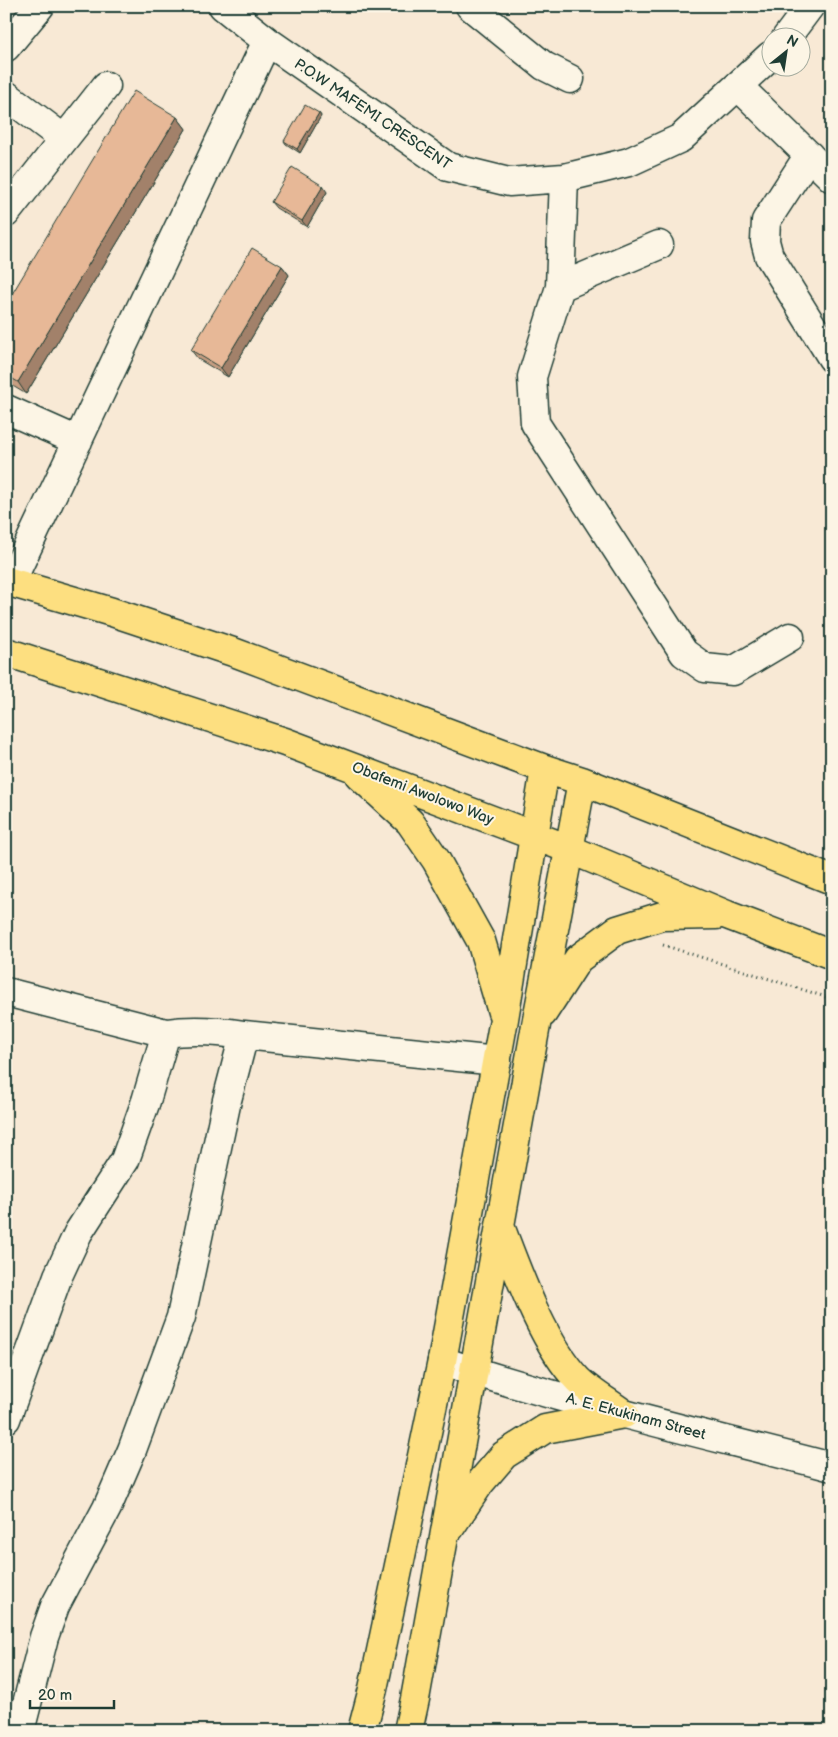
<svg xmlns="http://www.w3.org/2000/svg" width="838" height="1737" viewBox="0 0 838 1737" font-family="'Balsamiq Sans',sans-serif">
<rect width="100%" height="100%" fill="#f8e9d5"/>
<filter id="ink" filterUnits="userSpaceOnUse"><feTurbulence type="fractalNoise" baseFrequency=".02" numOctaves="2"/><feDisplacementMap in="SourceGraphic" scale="10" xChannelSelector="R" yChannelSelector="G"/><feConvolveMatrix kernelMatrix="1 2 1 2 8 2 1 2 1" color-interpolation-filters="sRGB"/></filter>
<g filter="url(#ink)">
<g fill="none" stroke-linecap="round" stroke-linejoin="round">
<defs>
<path id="minor" d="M223,6L267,41L448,167L509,182L564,178L629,162L681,138L770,56
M470,6L544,66L570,79
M786,38L810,6
M6,47L40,6
M738,86L832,178
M6,95L64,139
M809,155L766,221L765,241L769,256L832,358
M564,178L560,287L532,377L535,423L684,653L705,668L733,671L790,637
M6,213L106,86
M560,287L659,245
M6,409L78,441
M11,582L267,41
M6,992L166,1033
M244,1035L497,1061
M442,1361C569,1403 701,1433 832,1467
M6,1419L58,1276L78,1233L125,1160L146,1101L166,1033C193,1029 218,1031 244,1035L227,1100L181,1317L132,1450L107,1508L55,1606L44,1637L20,1731"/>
<path id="major" d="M6,581L112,612L236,653L545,769L582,781L832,880
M6,652L285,742L569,849L727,915L832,955
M359,775L410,822L436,860L481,941L502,1012
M543,1013L578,959L617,930L662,916L716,915
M500,1226C518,1273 543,1344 578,1380C589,1391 611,1404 624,1414
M450,1528L480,1483L504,1455L545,1429L624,1414
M362,1731L373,1689L442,1361L504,1019L545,769
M408,1731L415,1699L536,1025L582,781"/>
</defs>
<use href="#minor" stroke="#1f3d34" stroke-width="31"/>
<use href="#major" stroke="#1f3d34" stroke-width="31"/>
<path stroke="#1f3d34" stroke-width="3" stroke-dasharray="1 4" stroke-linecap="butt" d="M663,945L832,999"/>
<use href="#minor" stroke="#fcf5e5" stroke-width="28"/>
<use href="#major" stroke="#fddf80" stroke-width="28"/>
</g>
<path fill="#c79e82" stroke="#1f3d34" d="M319,113L321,116L300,153L286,144L284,141Z
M177,117L186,129L26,394L6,382V304Z
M327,192L307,227L276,208L271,202Z
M282,266L289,275L228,377L198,359L191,350Z"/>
<path fill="#a2816a" stroke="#1f3d34" d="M319,113L321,116L300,153L297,149Z
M177,117L186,129L26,394L18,382Z
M323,186L327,192L307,227L302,221Z
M282,266L289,275L228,377L221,368Z"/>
<path fill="#e7b897" stroke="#1f3d34" d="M134,91L177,117L18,382L6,375V304Z
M305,105L319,113L297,149L284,141Z
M292,167L323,186L302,221L271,202Z
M252,248L282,266L221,368L191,350Z"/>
</g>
<g text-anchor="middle" stroke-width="4" stroke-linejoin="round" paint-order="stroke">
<g font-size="15" fill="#1f3d34" stroke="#fcf5e5">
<text transform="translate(373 114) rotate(34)" y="5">P.O.W MAFEMI CRESCENT</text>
<text transform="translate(423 793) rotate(21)" y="5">Obafemi Awolowo Way</text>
<text transform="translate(636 1416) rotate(15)" y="5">A. E. Ekukinam Street</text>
</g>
</g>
<rect width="838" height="1737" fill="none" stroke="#fcf5e5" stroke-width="25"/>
<rect x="12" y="12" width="813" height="1712" fill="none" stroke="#1f3d34" stroke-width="2" filter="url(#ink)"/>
<g transform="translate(786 52) rotate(30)"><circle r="24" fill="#fcf5e5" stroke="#a4ab9e"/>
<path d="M0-4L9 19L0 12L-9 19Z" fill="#1f3d34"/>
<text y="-8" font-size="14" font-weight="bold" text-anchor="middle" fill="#1f3d34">N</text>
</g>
<path d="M30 1700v8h84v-8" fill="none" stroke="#1f3d34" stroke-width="2.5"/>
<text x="38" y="1700" font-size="15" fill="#1f3d34" stroke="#fcf5e5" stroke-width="4" paint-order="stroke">20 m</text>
</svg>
